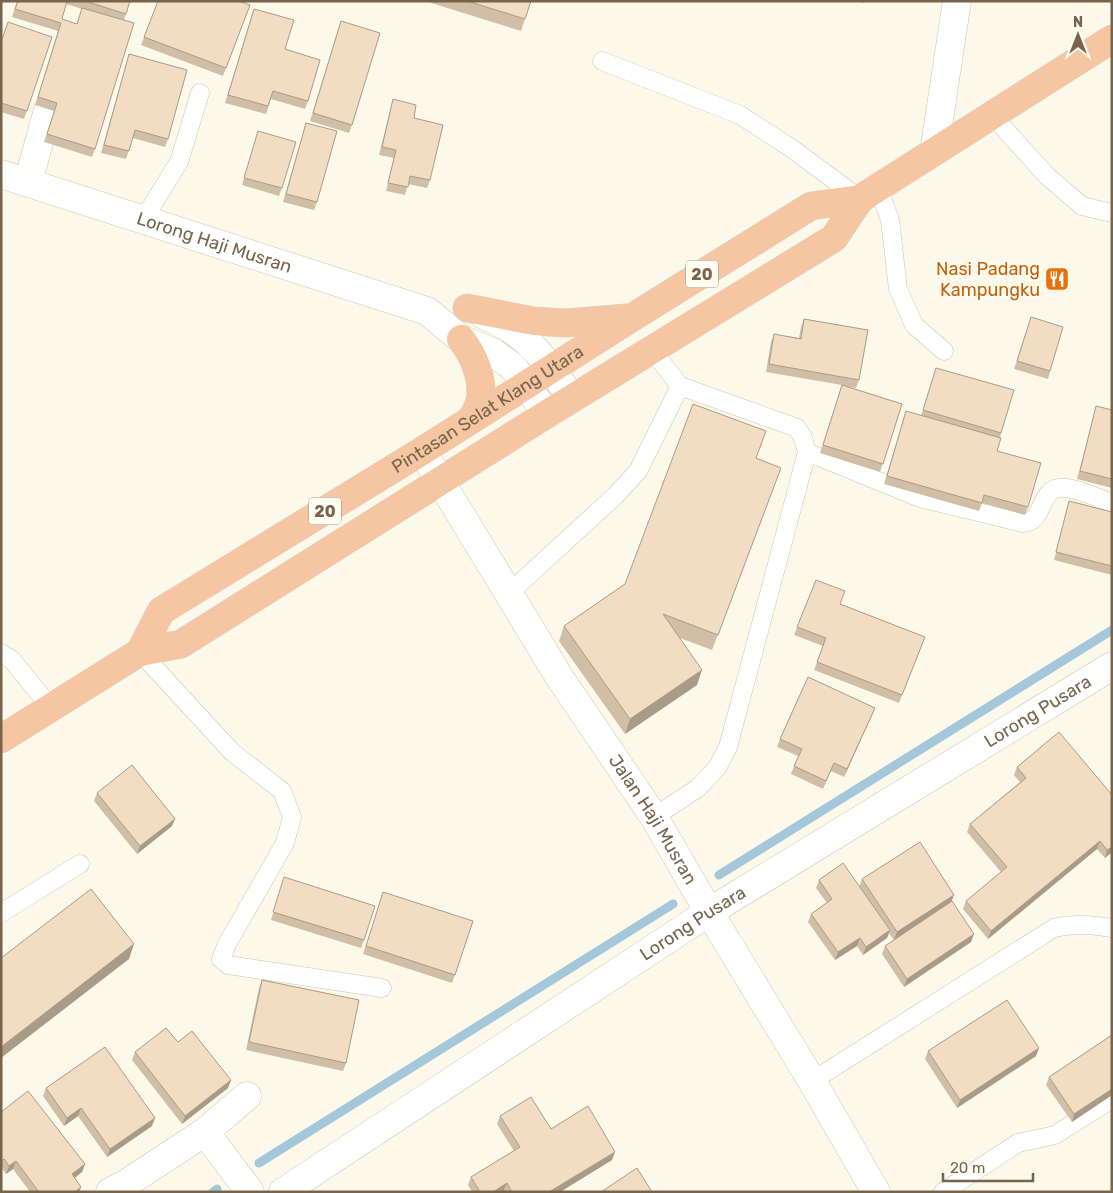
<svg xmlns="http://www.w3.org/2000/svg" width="1113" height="1193" viewBox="0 0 1113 1193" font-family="Rubik,sans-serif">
<rect width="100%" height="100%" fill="#fdf9ea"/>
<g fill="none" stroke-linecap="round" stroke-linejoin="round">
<path stroke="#a4c7d9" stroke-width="9" d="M719,875L1112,630
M259,1163L673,904
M213,1192L217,1189"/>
<defs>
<path id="lane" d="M602,61L740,115L791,148L860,199
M992,115L1047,176L1082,206L1112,213
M878,187L890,220L898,289L914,325L944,351
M143,220L179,162L200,93
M807,452L920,498L1023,523C1044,523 1039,490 1059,488C1073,486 1098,498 1112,503
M508,594L615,496L638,471L680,386L651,349
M140,652L232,752L282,791L292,817L285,843L227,944L221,959L228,965L382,988
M1,653L12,660L51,708
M654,817L698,788L717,768L728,747L807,452L803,438L797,428L680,386
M1,913L80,864
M812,1081L1054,928C1074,923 1092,925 1112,928
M943,1192L1018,1143L1055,1135L1112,1099"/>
<g id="street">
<path d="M934,152L957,1"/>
<path d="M28,182L48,110"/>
<path d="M205,1132L247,1096"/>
<path d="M110,1192L127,1183L205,1132L250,1192"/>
<path id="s1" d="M283,1192L709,912L1112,666"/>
</g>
<g id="secondary">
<path id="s2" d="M1,174L427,311L461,339L494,353L513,367L547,414"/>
<path d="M484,315C529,334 546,360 572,399"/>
<path id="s3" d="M422,451L560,678L654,817L709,912L812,1081L876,1192"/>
</g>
<g id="highway">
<path d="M467,308L534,321L566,323L626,318"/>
<path d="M461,339C474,356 484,379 480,401C478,407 475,413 472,419"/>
<path id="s4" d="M140,652L161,611L422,451L633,317L811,206L860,199L1112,39"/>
<path d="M1,739L140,652L181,644L547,414L834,238L860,199"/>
</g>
</defs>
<use href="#lane" stroke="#cfc3af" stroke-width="19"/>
<use href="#street" stroke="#cfc3af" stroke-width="29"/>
<use href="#secondary" stroke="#d2c4ad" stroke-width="29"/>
<use href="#highway" stroke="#dcd7d1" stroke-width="29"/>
<use href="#lane" stroke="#fff" stroke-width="18"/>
<use href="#street" stroke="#fff" stroke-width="28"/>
<use href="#secondary" stroke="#fff" stroke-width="28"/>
<use href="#highway" stroke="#f6c6a2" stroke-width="28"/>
</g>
<path fill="#d0bea7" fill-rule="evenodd" d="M17,1H130L124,20L95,149L92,157L44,142L54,111L35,105L58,31L12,17ZM66,4L82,9L77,24L62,19Z
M158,1L250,5L223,76L141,45Z
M425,1H531L521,31Z
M857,1H865L864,3Z
M254,9L285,49L308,101L305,109L271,99L266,114L225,103Z
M341,21L352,125L349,133L310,121Z
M52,37L24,119L1,112V41Z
M129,54L168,139L165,147L133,138L126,159L101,153Z
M393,99L414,118L430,180L427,188L408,184L405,195L386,191L394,158L379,155Z
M306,123L317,202L314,210L283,202Z
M258,131L282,188L279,196L242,185Z
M1031,317L1050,371L1048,379L1014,369Z
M804,319L859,380L856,388L845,386L902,404L880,472L820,453L842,385L766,372L771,342L774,334L799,338L801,327Z
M936,368L1001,433L997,451L1028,507L1025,515L982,503L979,511L884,484L906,411L921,416Z
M1096,406L1112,410V488L1077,479L1094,414Z
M756,458L781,468L712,650L680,638L697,685L625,734L559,641L564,626L625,584Z
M1069,501L1112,512V575L1054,560L1067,509Z
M816,580L840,604L925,637L899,703L814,670L823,646L794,635Z
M872,715L844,777L831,771L823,789L791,774L798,756L777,747L780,739Z
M1017,767L1112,795V852L1105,858L1097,849L988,939L963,909L966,901L1001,872L967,832L970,824L1020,782L1014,775Z
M97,793L172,826L137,854L94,801Z
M862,879L952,901L971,942L904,987L882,954L885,946L894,940L889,933L887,938L863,955L857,946L835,960L808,922L811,914L827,903L816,888L819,880L859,887Z
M282,885L364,940L361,948L271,920Z
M381,900L455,975L452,983L363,954Z
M262,980L346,1063L343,1071L246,1050L259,988Z
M1112,1035V1095L1072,1122L1046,1085L1049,1077Z
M178,1042L231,1080L228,1088L182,1124L132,1060L135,1052Z
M1039,1048L1036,1056L957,1108L925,1059L928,1051Z
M46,1088L152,1126L107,1157L78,1116L64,1126L43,1096Z
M1,1112L85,1164L82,1172L75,1178L81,1187L79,1192H30L13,1169L6,1174L1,1167Z
M500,1116L551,1129L612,1160L560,1192H472L468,1185L471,1177L514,1151L497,1124Z"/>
<path fill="#a99b88" d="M702,670L697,685L625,734L630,719Z
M875,708L872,715L844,777L847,769Z
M175,819L172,826L137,854L140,846Z
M1100,841L1097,849L988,939L991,931Z
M1112,847V852L1105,858L1107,850Z
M954,895L951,903L894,940L897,932Z
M890,930L887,938L863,955L866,947Z
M974,934L971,942L904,987L907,979Z
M860,938L857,946L835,960L838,952Z
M134,944L129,959L1,1058V1047Z
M1039,1048L1036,1056L957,1108L960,1100Z
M231,1080L228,1088L182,1124L185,1116Z
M1112,1089V1095L1072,1122L1074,1114Z
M81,1108L78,1116L64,1126L67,1118Z
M155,1118L152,1126L107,1157L110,1149Z
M615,1152L612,1160L560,1192H549Z
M16,1161L13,1169L6,1174L9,1166Z
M85,1164L82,1172L69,1182L72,1174Z
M507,1183L503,1192H493Z
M81,1187L79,1192H75Z"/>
<path fill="#f2ddc2" stroke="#a99b88" d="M18,1H67L62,19L77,24L82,8L134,23L95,149L47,134L57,103L38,97L61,23L15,9Z
M85,1H130L126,14Z
M158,1H239L250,5L226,68L144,37Z
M467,1H531L525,19Z
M254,9L294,20L285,49L320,60L308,101L273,91L268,106L228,95Z
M341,21L380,33L352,125L313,113Z
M8,22L52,37L27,111L1,103V42Z
M129,54L187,70L168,139L135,130L129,151L104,145Z
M393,99L416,105L414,118L443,125L430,180L410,176L408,187L388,183L396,150L382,147Z
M306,123L337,131L317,202L286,194Z
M258,131L296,142L282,188L244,178Z
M1031,317L1063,327L1050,371L1017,361Z
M804,319L868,330L859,380L769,364L774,334L801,339Z
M936,368L1014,390L1001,433L923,410Z
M842,385L902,404L883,464L823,445Z
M693,404L766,431L756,458L781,468L718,635L663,614L702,670L630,719L564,626L625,584Z
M1096,406L1112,410V479L1080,471Z
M906,411L1001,438L997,451L1041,463L1028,507L984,495L982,503L887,476Z
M1069,501L1112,512V566L1056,552Z
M816,580L845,591L840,604L925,637L902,695L817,662L826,638L797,627Z
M808,677L875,708L847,769L834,763L826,781L794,766L802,749L780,739Z
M1059,732L1112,795V847L1107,850L1100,841L991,931L966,901L1007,867L970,824L1026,778L1017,767Z
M132,765L175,819L140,846L97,793Z
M920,842L954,895L897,932L862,879Z
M843,863L890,930L866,947L860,938L838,952L811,914L832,899L819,880Z
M284,877L375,906L364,940L273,912Z
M91,889L134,944L1,1047V958Z
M383,892L473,921L455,975L366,946Z
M952,901L974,934L907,979L885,946Z
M262,980L359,1000L346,1063L249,1042Z
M1007,1000L1039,1048L960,1100L928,1051Z
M166,1028L178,1042L192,1031L231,1080L185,1116L135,1052Z
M1112,1035V1089L1074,1114L1049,1077Z
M105,1047L155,1118L110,1149L81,1108L67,1118L46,1088Z
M28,1091L85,1164L72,1174L81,1187L75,1192H39L16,1161L9,1166L4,1159L1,1161V1112Z
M531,1097L551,1129L588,1106L615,1152L549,1192H512L507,1183L493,1192H480L471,1177L520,1147L500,1116Z
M637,1168L652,1192H601Z"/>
<defs>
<symbol id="restaurant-square" viewBox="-11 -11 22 22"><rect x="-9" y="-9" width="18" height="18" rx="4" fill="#e8710a" stroke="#fffcf1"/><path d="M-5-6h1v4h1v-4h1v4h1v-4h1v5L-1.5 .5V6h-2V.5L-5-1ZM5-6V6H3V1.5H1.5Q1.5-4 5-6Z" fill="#fff"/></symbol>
</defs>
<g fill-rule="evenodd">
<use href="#restaurant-square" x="1043" y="265" width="28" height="28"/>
</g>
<g text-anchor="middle" stroke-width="4" stroke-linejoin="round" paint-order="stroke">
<g fill="#fffcf1" stroke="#a0927e" stroke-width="1">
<rect x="686" y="260.5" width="32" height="27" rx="4"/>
<rect x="309" y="497.5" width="32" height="27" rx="4"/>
</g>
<g font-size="16" font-weight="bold" fill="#78644d">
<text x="702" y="280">20</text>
<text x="325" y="517">20</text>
</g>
<g font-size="18" fill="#78644d" stroke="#fffcf1">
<text dy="6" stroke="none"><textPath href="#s2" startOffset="224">Lorong Haji Musran</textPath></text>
<text dy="6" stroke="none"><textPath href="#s4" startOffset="430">Pintasan Selat Klang Utara</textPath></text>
<text dy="6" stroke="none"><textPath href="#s1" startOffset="895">Lorong Pusara</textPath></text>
<text dy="6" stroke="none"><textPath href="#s3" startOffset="435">Jalan Haji Musran</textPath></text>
<text dy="6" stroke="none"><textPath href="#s1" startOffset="490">Lorong Pusara</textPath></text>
</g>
<g font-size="18" fill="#c56008" stroke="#fffcf1" text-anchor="end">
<text x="1040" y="275">Nasi Padang<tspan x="1040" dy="21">Kampungku</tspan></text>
</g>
</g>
<rect width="1113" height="1193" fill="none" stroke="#78644d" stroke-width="5"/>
<g transform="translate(1078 35)" stroke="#fffcf1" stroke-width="4" paint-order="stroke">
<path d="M0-4L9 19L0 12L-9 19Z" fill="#78644d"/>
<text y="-8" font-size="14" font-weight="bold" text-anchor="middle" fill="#78644d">N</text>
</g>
<path d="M943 1173v8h90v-8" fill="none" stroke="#78644d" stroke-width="2.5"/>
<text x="950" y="1173" font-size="15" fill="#78644d" stroke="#fffcf1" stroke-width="4" paint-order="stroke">20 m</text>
</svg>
